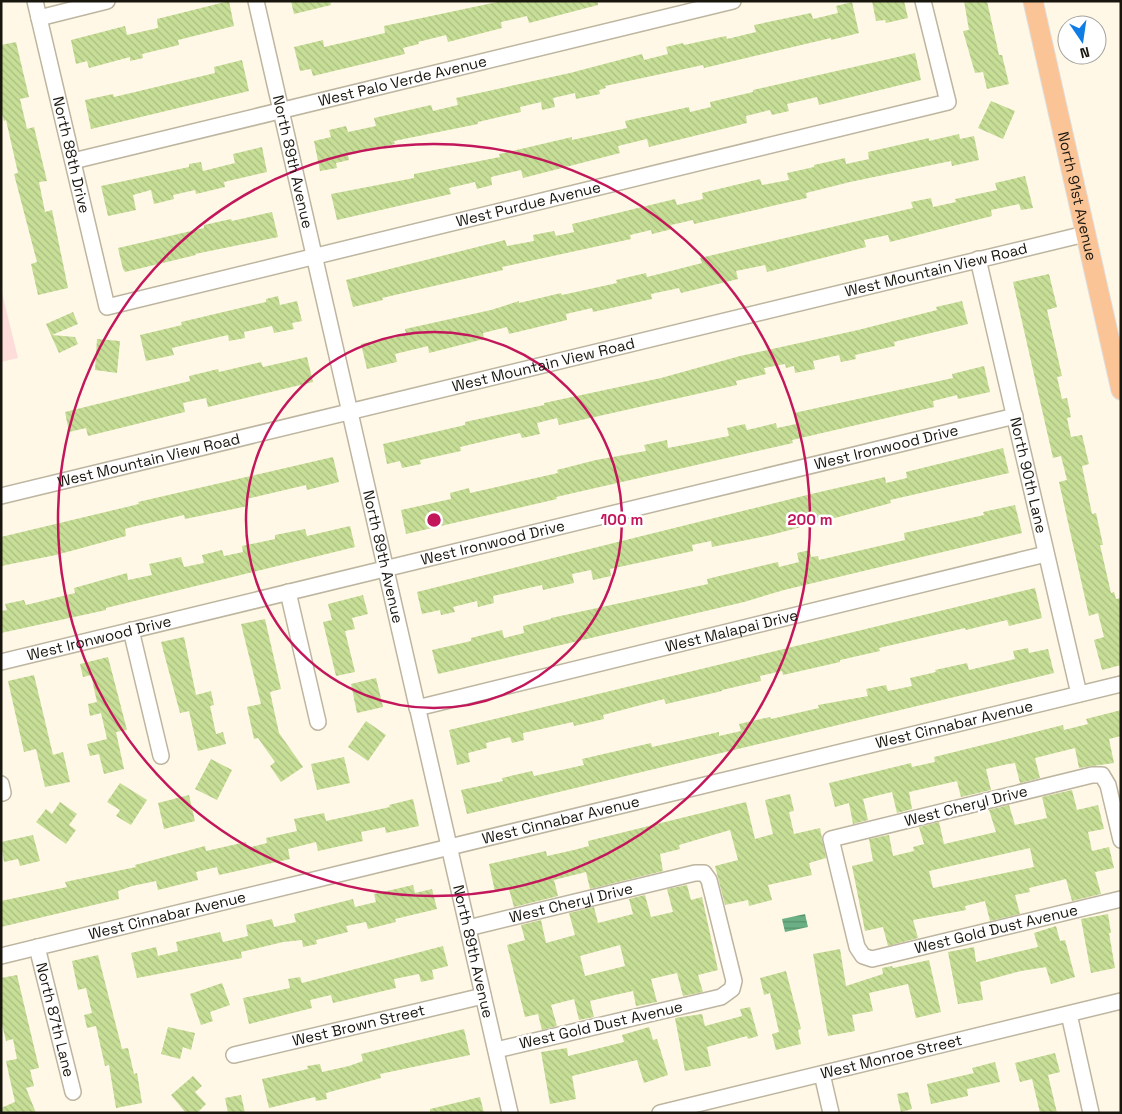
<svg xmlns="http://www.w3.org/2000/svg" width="1122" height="1114" viewBox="0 0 1122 1114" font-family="'Space Grotesk',sans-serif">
<defs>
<pattern id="water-rules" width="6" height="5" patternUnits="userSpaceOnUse" patternTransform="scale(1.25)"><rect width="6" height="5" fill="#6bb085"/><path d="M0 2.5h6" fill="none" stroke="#578e6b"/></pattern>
<pattern id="building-back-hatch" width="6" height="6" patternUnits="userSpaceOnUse" patternTransform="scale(1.25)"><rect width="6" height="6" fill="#c7de97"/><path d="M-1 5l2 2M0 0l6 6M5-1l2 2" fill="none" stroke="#aabe81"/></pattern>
</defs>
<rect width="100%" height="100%" fill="#fff8e6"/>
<path fill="#fddcd9" d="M1,289L18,358L1,362Z"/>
<path fill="url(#water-rules)" d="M805,914L808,927L785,932L782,919Z"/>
<path fill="url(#building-back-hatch)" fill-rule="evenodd" d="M229,1L234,26L178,40L179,45L142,54L143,58L130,61V57L89,68L87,61L76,64L71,40L125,26L127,35L158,28L157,19Z
M291,1H330L331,5L294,14Z
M502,1H598V5L529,23L527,16L501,22L502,28L448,42L446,35L418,42L419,44L403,48L405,54L313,76L311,69L300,71L294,47L323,40L324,47L385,33L384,26Z
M872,1H904L908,18L886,23L885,20L876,21Z
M964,1H987L999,55H1002L1009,84L987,89L983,72L975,73L963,31L969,30Z
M852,2L859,33L831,40V38L704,68L703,65L605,86L606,88L599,90L600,94L576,99L575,93L553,98L555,107L542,110L541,102L520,107L521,112L478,122V124L394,141L395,144L348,155L349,160L336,163L337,168L320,171L314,141L331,137L329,130L346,126L348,132L376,126L374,118L431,105L433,111L458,105L456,98L570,73L642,54L644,60L668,54L666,47L683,43L684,45L726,36L727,39L756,32L754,25L811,13L813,19L838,13L836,6Z
M16,42L29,97L20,99L27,129L34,127L47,181L39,182L45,212L52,210L68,288L38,295L31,264L37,262L14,174L18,173L6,120L4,121L1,111V45Z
M915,53L921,80L819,105L817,97L787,104L789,111L772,115L770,110L746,116L747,123L649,147L647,139L618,146L620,153L523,178L521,170L491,177L492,185L477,189L475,182L449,188L451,194L337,220L331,194L414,178V174L500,157L499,154L572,137V140L627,128L625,121L689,107L690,112L711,107L710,102L753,92V90Z
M242,60L249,91L91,129L85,100L113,94L114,97L215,73L214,67Z
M991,101L1015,111L1003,139L978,128Z
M959,134L960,139L974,136L979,160L952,166L951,161L850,182L806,193L807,198L694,224L693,220L671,225L672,229L652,234L651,230L630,235L631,239L502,267L503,270L382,298L383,300L353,307L346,280L505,240L507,246L534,241L533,235L554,231L556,236L574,232L572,224L675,199L677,205L703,199L702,193L760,179L762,185L789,180L787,173L814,167V165L845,158L846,164L869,159L868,152L929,138V141Z
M262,147L267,172L224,182L225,187L196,194L195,190L173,195L174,199L154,204L151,190L133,195L136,210L108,216L101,186L189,167V164L201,162L203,171L235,163L233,154Z
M1025,176L1033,208L1021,210L1019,204L991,210L992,216L890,242L888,235L864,240L866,247L767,272L765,265L736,271L738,279L681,293L679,288L651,294L652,299L593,312L592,308L566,314L567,320L509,334L507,327L483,333L484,339L429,353L428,346L395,354L397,362L367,369L361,344L406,334L405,329L491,310L519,301V303L561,293L562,295L617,283L616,280L646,273L647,277L702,263L700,258L913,208L911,202L931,198L933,207L956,202L955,199L997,190L995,183Z
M272,212L278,237L195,254L196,255L125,272L123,269L118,248L204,228V225L231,219L232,221Z
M1049,274L1057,307L1047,310L1062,376L1057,377L1062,399L1067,398L1071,417L1067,418L1071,437L1082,435L1089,464L1082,466L1092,514L1096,513L1103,545H1100L1111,593L1114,592L1116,599L1121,598V665L1102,670L1094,640L1104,637L1098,613L1089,616L1059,482L1067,480L1061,456L1053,458L1013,282Z
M278,296L280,305L297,301L302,321L292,323L294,329L274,333L272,326L244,332L245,338L229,341L228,335L172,348L174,355L146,361L140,335L182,325L181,322L266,302V299Z
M962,301L968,324L894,342L895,346L855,355L856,359L841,362L839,355L813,361L815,369L795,373L794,366L786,368L785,364L764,368L766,374L736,381L737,385L559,425L557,418L537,423L540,434L522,438L520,433L460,447L461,451L420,460L421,464L402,468L400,461L387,464L383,444L465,425V422L544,405V403L661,378L740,356L858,330L937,310L936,307Z
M73,312L78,324L52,335L75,337L78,344L59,353L46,324Z
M97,339L120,341L117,373L95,370Z
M307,357L313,382L208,407L206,398L183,403L185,412L88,436L86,428L69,432L65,412L190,381L189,376L218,369L219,372L261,362L263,367Z
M984,366L990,392L958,399L957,395L933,401L934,407L792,440L793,443L556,497L557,499L406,534L401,510L451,499L450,493L469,488L470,493L558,473L557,470L596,460L646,451L644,445L667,440L668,448L729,436L727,428L745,424L747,430L776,423L777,428L796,424L794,413L953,378L952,374Z
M1003,448L1009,473L890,500L891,503L771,535L712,547L711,541L692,545L693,551L610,569L611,576L593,580L591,570L572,574L574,583L543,590L542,585L493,596L494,603L478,607L477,601L453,607L455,612L441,615L440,610L422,614L417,592L811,494L885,477L886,483L907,478L906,472Z
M333,457L339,482L307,490L306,485L246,499L248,506L185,519L184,515L132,527L125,529L126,536L56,555L1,566V537L139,504L138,502Z
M1015,505L1022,533L784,590L744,602L438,674L432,650L471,641V638L502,630L504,638L524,633L523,626L551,619V618L708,584L707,579L778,562L779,567L799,562L797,553L810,550L811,557L818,556L819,560L905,540L904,533L984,515L983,512Z
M350,526L355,547L106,608V610L1,633V611L7,610L5,604L24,600L26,605L75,593L74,588L127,573L128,580L152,575L149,564L181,557L184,567L204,563L202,555L222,550L224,556L243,552L242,546L275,539V535L305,529L307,536Z
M1035,588L1042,618L1009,626L1007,620L966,630L965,628L879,648L880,651L840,660V662L783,675L782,671L760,676L761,681L722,690V691L666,704L664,699L603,715L604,719L574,726L573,722L523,733L524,740L512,743L510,737L486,743L487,748L468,753L470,762L457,765L449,730Z
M363,595L368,614L352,618L355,629L345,631L355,672L336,676L323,622L332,620L328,604Z
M265,619L281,689L270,692L279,733L303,767L281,782L270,766L275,762L258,738L254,739L247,707L261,704L241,624Z
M184,637L196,695L211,691L214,705L210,706L216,734L223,732L226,744L198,751L189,711L180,713L161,642Z
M1028,648L1029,653L1048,649L1054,673L467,814L461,790L503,781L502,778L532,771L534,776L584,765L582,759L651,743L652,747L719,732V736L741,731L739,724L770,717L771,719L819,708L818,705L868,696L866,689L886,685L888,691L912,686L910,678L936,672L935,670L967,663L969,670L1015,659L1013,651Z
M108,657L127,730L116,732L124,769L104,774L99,754L90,756L87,744L107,739L101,713L90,716L88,704L97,702L91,675L83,677L80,664Z
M34,675L53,755L63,752L70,782L45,787L36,749L24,752L8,681Z
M376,678L383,707L357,713L351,684Z
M1121,710V736L1109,739L1114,763L1079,768L1075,748L1035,758L1040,778L1020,783L1015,763L1008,764L986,769L991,790L961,797L957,781L909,792L912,809L897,813L892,792L863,799L868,820L853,824L849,803L835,807L829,783L911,763L912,767L935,762L934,757L1063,725L1064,730L1088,724L1086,719Z
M366,721L386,735L368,761L348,747Z
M344,757L350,783L317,790L311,764Z
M211,759L232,770L217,800L195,789Z
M120,783L147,800L131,825L116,816L120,810L107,802Z
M1072,790L1077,810L1098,805L1104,829L1088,832L1092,851L1109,847L1114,868L1095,872L1101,894L1072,901L1066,879L1029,888L1030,892L1015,895L1020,914L990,921L985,901L965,906L966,910L913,920L918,938L888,946L883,927L865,931L852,866L873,861L869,839L889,835L893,856L914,851L913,847L924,844L919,827L939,822L944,844L996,832L989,810L1009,805L1015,825L1047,818L1042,797ZM1030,848L1034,867L933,888L929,871Z
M790,794L794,811L789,812L794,834L820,828L826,858L809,863L812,875L768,885L772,900L749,906L748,900L725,905L715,866L738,860L730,830L679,845L680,849L660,854L663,871L590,889L586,872L554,880L558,896L514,907L509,889L495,892L489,864L546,851L547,856L574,850L589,846L588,841L746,802L755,839L773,834L765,800Z
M189,795L195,821L164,829L158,803Z
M413,799L419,826L386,833L385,827L361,832L363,841L318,851L316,842L288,849L290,859L219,875L217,867L196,872L198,880L158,890L156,881L132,886L118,891L119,899L1,927V901L67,887L65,882L136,867L135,865L205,846L206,851L246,842L247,848L267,843L266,838L297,831L294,819L324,813L326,821L390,807L389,805Z
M60,802L77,814L69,825L76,830L66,844L36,822L46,809L52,814Z
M33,835L40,861L20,866L18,859L4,862L1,842Z
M413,885L415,893L432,889L437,909L395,919L396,922L368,929L366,922L346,926L348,932L316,940L317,944L303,947L302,940L283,942L241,952L242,958L137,978L131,953L156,947L158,956L178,951L176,942L220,932L223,942L248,936L246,925L272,919L274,927L296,922L294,914L353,899L355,907L376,902L374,894Z
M687,885L691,900L702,897L718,970L698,975L703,992L683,996L677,973L651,979L657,1002L636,1006L633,991L615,995L590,1001L594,1017L579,1020L574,999L551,1005L557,1026L542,1030L538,1014L525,1017L507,945L525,940L521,925L541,920L546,943L575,935L569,913L594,907L598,923L633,914L629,899L645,895L651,917L673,912L667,889ZM620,945L625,966L585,976L580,956Z
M1108,914L1111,933H1109L1115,968L1091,973L1081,919Z
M1056,926L1060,941L1065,940L1075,977L1051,984L1046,967L1021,971L980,982L983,1000L958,1004L948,952L974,947L976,962L1038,947L1034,933Z
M443,946L448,966L432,970L434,979L421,982L419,974L394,979L396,988L333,1003L331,995L310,1000L312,1008L249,1024L243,998L290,988L288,979L300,977L302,983Z
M840,949L846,986L883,974L882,968L892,966L893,968L929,960L941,1012L916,1018L908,984L869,993L873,1011L852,1015L855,1031L828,1036L813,954Z
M98,955L122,1049L128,1048L134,1074L137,1073L142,1103L116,1108L109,1065L105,1066L96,1026L87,1028L84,1015L92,1013L86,988L78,990L72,961Z
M786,971L801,1029L798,1030L801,1044L776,1050L772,1034L779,1032L770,993L764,995L760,978Z
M17,975L39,1068L30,1070L34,1086L26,1088L36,1113H1V1108L15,1102L6,1061L17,1059L13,1039L6,1041L1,1020V978Z
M222,983L230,1005L210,1012L213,1021L201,1025L190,994Z
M750,1007L758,1036L748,1039L747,1036L707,1047L711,1066L685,1071L675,1018L702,1014L705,1026L742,1016L740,1009Z
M168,1027L195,1033L191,1050L183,1047L180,1059L161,1054Z
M649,1027L653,1040L657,1039L668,1075L644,1083L637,1060L572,1076L576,1099L550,1104L541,1052L567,1048L568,1056L624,1042L622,1035Z
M464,1029L470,1055L380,1074L381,1078L326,1093L327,1099L316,1101L315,1097L269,1108L262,1079L308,1069L307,1066L320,1064L322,1072L349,1066L363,1061L361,1054Z
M1055,1053L1060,1072L1048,1075L1057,1113H1040L1032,1079L1020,1082L1015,1063Z
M995,1062L1000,1082L967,1089L968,1096L931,1104L927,1084L974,1073L972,1068Z
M193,1076L202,1086L195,1092L206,1104L197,1113H186L171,1095Z
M908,1092L912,1109L901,1112L897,1094Z
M241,1095L245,1113H228L225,1098Z
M480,1097L484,1113H430V1109Z"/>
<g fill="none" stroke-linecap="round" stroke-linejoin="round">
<defs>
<g id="minor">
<path id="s1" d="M35,1L107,307L948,102L923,1"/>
<path id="s2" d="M256,1L510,1113"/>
<path d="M39,18L107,1"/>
<path id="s3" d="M73,161L733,1"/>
<path id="s4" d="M978,259L1079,694"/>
<path id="s5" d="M1,496L1085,234"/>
<path d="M288,592L318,722"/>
<path d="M131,630L161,756"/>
<path id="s6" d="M1,662L1015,416"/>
<path id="s7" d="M417,708L1046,554"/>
<path d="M1,784L3,793"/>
<path id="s8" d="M1121,840L1108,785L1102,775H1092L831,839L857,947L863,956L872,959L1121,899"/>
<path id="s9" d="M468,928L695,873H704L709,880L734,981L732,989L721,997L496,1050"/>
<path id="s10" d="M37,947L73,1092"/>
<path id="s11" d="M1,956L1121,684"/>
<path d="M1069,1014L1091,1113"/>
<path id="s12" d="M234,1055L483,996"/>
<path d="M822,1074L831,1113"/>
<path id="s13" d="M660,1113L1121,1001"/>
</g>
<g id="major">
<path id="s14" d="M1033,1L1121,390"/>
</g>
</defs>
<use href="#minor" stroke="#bdb59f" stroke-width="18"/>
<use href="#major" stroke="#dfdedd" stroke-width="21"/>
<use href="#minor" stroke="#fff" stroke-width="15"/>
<use href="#major" stroke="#fac497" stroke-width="19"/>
</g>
<g fill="none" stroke="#c2185b" stroke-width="2.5">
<circle cx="434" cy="520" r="188"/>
<circle cx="434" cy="520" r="376"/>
</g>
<g text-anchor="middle" stroke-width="5" stroke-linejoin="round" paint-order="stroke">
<g font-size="15" fill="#19160e" stroke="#fff">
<text dy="5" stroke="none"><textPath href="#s3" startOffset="339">West Palo Verde Avenue</textPath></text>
<text dy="5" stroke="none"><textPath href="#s1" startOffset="158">North 88th Drive</textPath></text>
<text dy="5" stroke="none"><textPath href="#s2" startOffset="165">North 89th Avenue</textPath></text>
<text dy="5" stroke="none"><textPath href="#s14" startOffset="200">North 91st Avenue</textPath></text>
<text dy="5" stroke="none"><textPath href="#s1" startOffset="748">West Purdue Avenue</textPath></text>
<text dy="5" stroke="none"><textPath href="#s5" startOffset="962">West Mountain View Road</textPath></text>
<text dy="5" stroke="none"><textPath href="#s5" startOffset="558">West Mountain View Road</textPath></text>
<text dy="5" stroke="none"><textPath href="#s6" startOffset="911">West Ironwood Drive</textPath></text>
<text dy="5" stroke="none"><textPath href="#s5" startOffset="152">West Mountain View Road</textPath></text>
<text dy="5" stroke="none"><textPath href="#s4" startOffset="222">North 90th Lane</textPath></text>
<text dy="5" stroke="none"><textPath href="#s6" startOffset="506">West Ironwood Drive</textPath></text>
<text dy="5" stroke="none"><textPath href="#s2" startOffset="570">North 89th Avenue</textPath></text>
<text dy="5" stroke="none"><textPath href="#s7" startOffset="324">West Malapai Drive</textPath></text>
<text dy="5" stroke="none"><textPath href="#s6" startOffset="101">West Ironwood Drive</textPath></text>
<text dy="5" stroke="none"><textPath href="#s11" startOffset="981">West Cinnabar Avenue</textPath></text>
<text transform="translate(966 806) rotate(-14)" y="5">West Cheryl Drive</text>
<text dy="5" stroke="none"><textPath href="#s11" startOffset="576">West Cinnabar Avenue</textPath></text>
<text dy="5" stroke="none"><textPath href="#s9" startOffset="106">West Cheryl Drive</textPath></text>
<text dy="5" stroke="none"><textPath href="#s11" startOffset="171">West Cinnabar Avenue</textPath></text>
<text dy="5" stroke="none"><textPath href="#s8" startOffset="606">West Gold Dust Avenue</textPath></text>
<text dy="5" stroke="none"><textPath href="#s2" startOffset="975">North 89th Avenue</textPath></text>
<text dy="5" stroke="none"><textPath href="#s10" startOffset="75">North 87th Lane</textPath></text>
<text transform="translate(601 1025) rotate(-13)" y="5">West Gold Dust Avenue</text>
<text dy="5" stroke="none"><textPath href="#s12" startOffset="128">West Brown Street</textPath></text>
<text dy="5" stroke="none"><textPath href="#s13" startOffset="238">West Monroe Street</textPath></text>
</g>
</g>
<circle cx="434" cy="520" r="8" fill="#c2185b" stroke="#fff" stroke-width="2.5"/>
<g font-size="15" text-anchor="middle" font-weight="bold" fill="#c2185b" stroke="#fff" stroke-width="5" stroke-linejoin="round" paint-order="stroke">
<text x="622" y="525">100 m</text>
<text x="810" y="525">200 m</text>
</g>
<rect width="1122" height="1114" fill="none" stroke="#19160e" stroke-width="5"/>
<g transform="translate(1082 40) rotate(167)"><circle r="24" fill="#ffffff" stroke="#a3a29f"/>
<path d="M0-4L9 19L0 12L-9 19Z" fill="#0f7de4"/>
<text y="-8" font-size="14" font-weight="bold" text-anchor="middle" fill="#19160e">N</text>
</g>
</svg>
